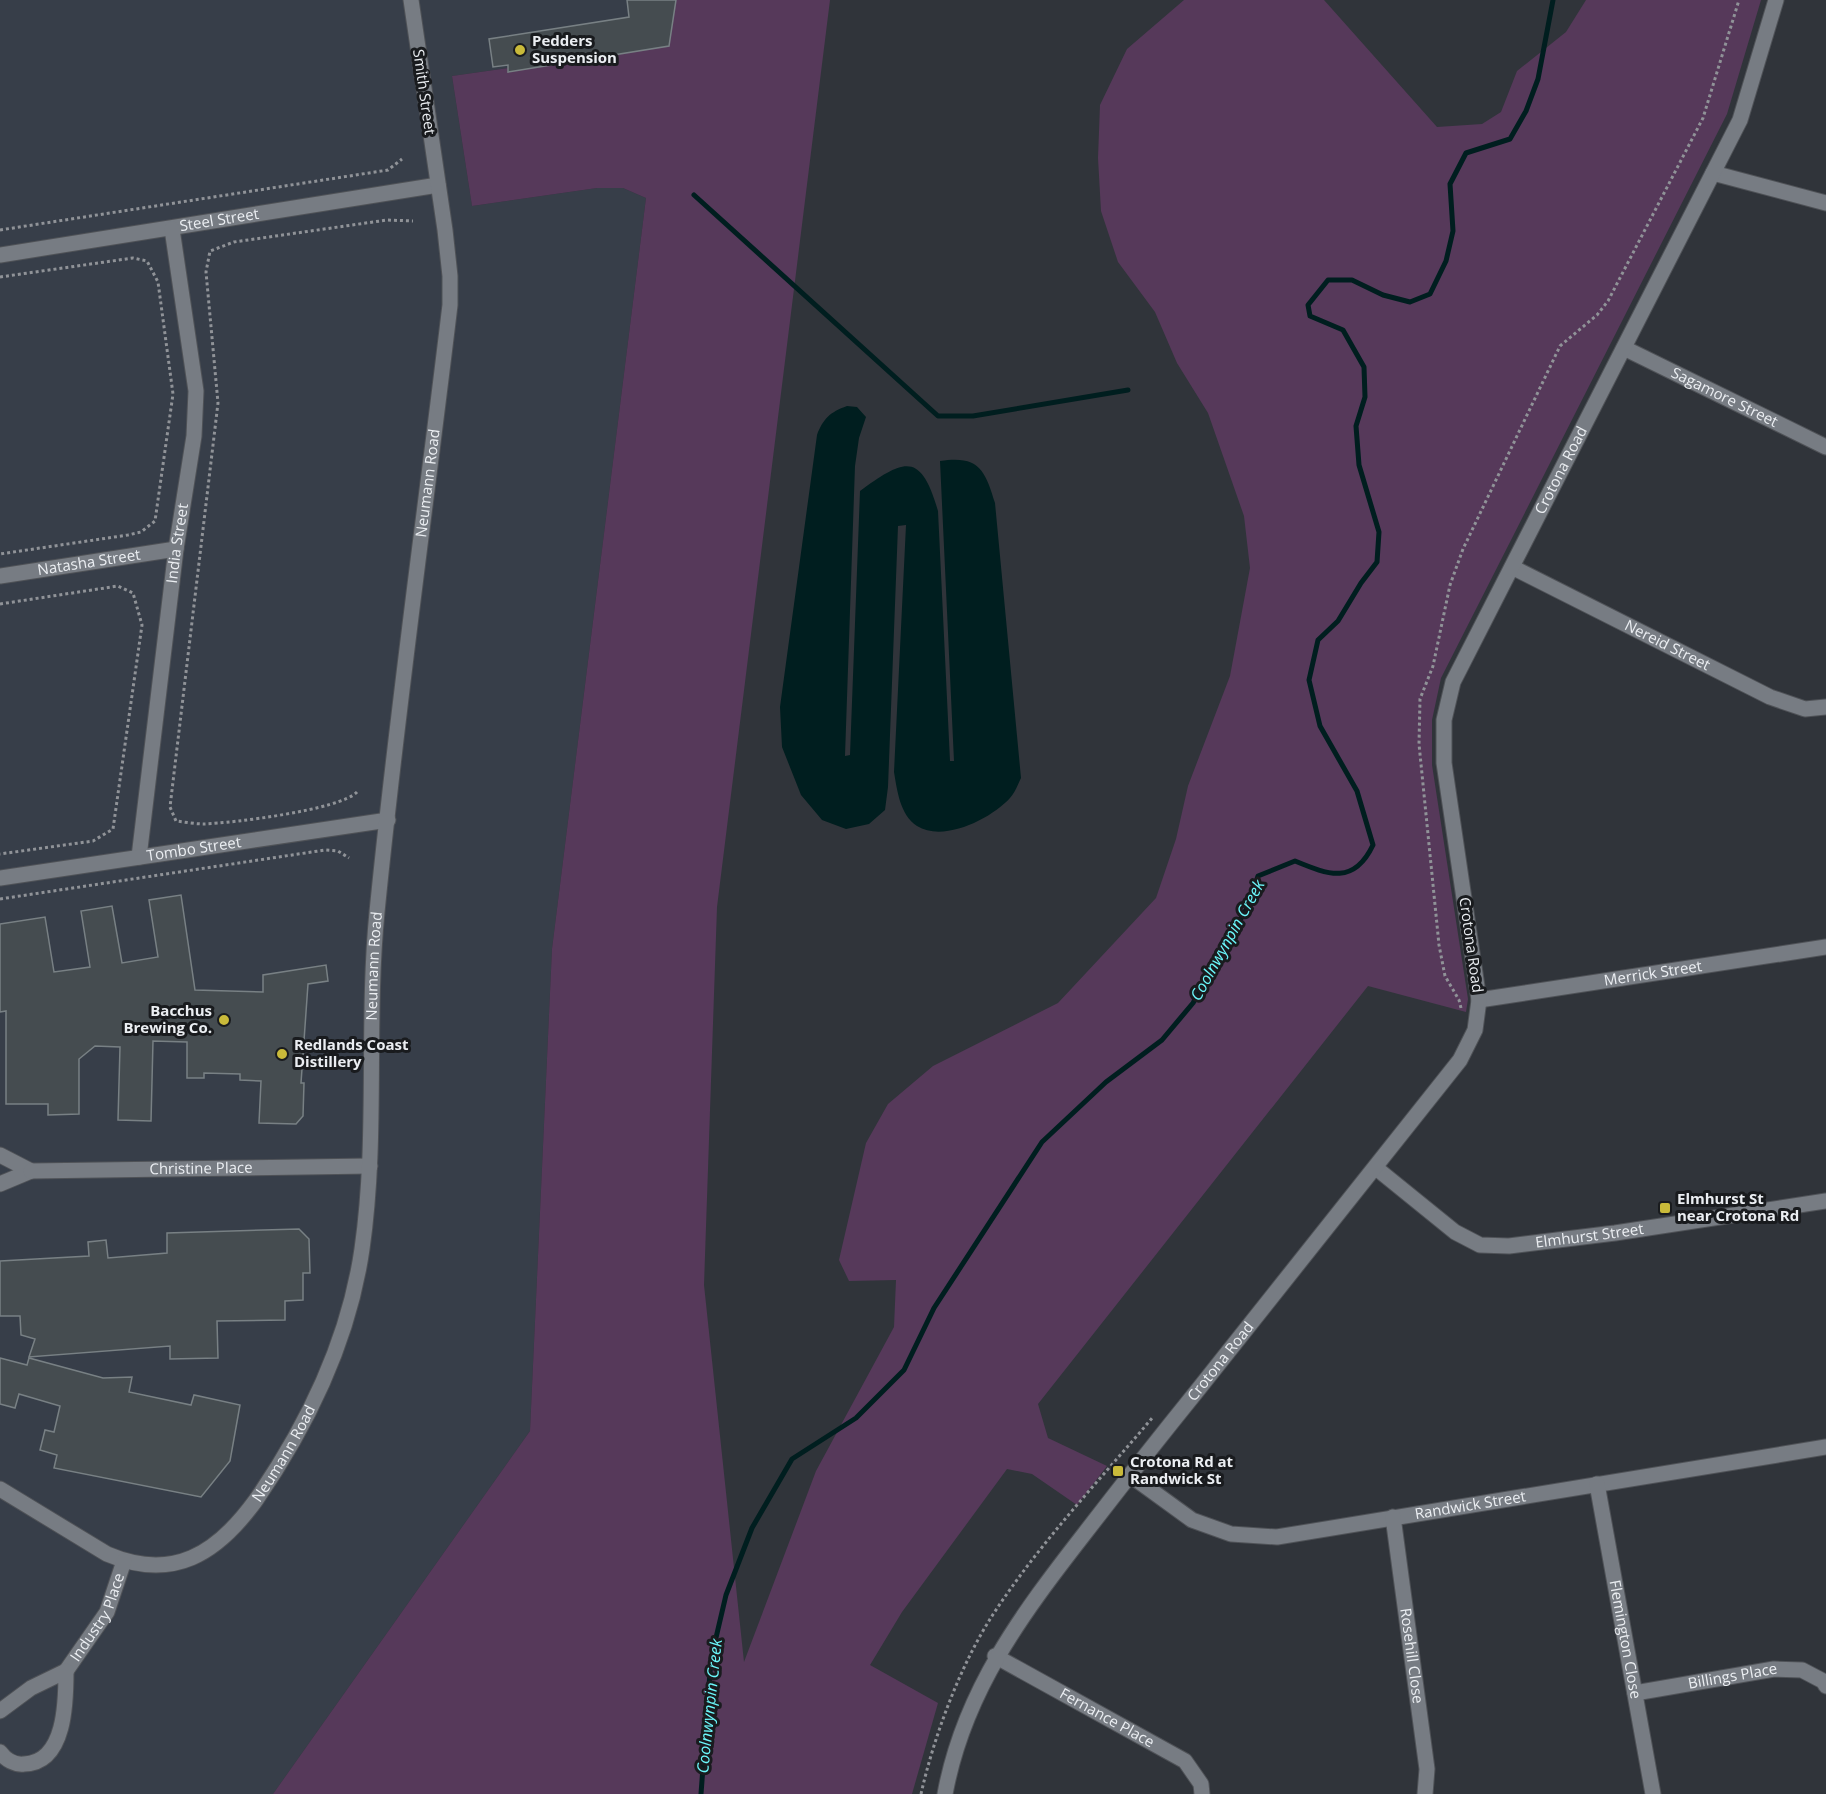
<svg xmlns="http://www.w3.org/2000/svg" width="1826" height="1794" viewBox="0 0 1826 1794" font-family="'Open Sans',sans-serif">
<rect width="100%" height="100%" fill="#30343a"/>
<path fill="#373e49" d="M0,0H670L664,46L452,76L472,206L597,188H623L646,198L552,949L530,1431L273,1794H0Z"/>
<path fill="#56395a" d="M670,0H830L717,907L704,1285L744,1662L816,1471L894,1327L896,1280L849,1281L839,1260L866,1143L888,1104L933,1066L1058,1003L1156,898L1176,839L1188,786L1230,676L1250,568L1244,516L1208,413L1177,363L1155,312L1118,262L1101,211L1098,158L1100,105L1127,49L1184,0H1324L1437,127L1482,124L1501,112L1517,71L1566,32L1586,0H1761L1727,114L1441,678L1432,720V765L1468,999L1466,1012L1368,986L1038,1404L1048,1438L1107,1466L1077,1505L1032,1474L1007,1469L902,1612L870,1665L938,1703L912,1794H273L530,1431L552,949L646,198L623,188H597L472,206L452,76L664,46Z"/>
<path fill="#001e1f" d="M847,406L857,407L866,417L859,438L855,466L845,756L850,755L860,491C905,458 921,452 938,511L950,761H954L940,461C979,455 985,470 995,503L1021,778C1018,784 1015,793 1010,798C992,818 944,843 917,826C900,815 897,790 894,772L906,525L898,526L888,787L885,810L869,824L846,829L822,820L801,795L782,747L780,707L817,435C823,419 830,412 847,406Z"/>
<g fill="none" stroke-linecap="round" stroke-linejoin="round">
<path stroke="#001e1f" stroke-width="5" d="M694,195L938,416H973L1128,390
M701,1794L711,1659L726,1595L752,1528L792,1459L856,1418L904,1370L934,1308L1042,1142L1106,1082L1162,1040L1193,1003L1247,908L1258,876L1295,861C1329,875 1354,885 1373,845L1357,791L1320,726L1309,680L1318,640L1338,621L1361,583L1377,562L1379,532L1359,465L1356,426L1365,397L1364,367L1343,330L1310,316L1308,305L1328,280H1352L1383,295L1410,302L1430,294L1446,261L1453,231L1450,184L1466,153L1510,139L1526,111L1538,79L1553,0"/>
</g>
<path fill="#454c50" stroke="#788084" stroke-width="1.5" d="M627,0H676L669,46L508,72V65L493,67L489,39L629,17Z
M181,895L195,990L263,992V975L326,965L328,981L308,984L301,1083H304L303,1116L296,1124L259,1123L261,1081L240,1080V1074L204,1073V1078H187V1042L153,1041L151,1121L118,1120L120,1047L95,1046L79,1059V1114L48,1115V1104H6V1011L0,1012V924L45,917L54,972L90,967L81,911L112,906L122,963L158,957L149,900Z
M299,1229L309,1239L310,1273H303V1300L285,1301V1320L217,1321L218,1358L170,1359V1346L29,1357L35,1339L21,1335L20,1316H0V1261L89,1256L88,1242L106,1240L108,1258L167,1253V1233Z
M0,1358L27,1365L29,1358L103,1378L132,1377L129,1392L191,1405L194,1395L240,1405L230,1461L201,1497L54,1468L57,1455L40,1450L45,1430L54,1432L60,1406L19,1394L15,1408L0,1404Z"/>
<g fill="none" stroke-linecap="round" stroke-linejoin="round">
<defs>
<g id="minor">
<path d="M1713,173L1826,203"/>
<path id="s1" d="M0,255L438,185"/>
<path id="s2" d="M1624,348L1826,447"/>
<path id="s3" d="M1512,567L1770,697L1805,709L1826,707"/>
<path id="s4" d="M0,576L176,549"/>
<path id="s5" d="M139,857L176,549L194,436L196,391L172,229"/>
<path id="s6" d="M0,878L388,820"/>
<path id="s7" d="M1479,1000L1826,947"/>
<path d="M0,1155L31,1171L0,1184"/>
<path id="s8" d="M1376,1168L1455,1232L1480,1245L1509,1246L1615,1233L1826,1201"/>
<path id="s9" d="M31,1171L370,1166"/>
<path id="s10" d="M1130,1475L1192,1520L1231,1534L1277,1537L1826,1447"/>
<path id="s11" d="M1597,1484L1653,1794"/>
<path id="s12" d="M0,1489L107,1554C173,1582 217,1554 256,1500C307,1426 349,1339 362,1249C378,1138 366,1024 377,912C397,709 426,507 450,305V276L445,230L411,0"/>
<path id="s13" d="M1393,1517L1427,1769L1425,1794"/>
<path id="s14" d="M995,1656L1185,1761L1201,1784L1202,1794"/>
<path id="s15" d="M66,1671L107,1612L124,1561"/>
<path id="s16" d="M1635,1693L1774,1669L1802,1670L1823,1681L1826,1686"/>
<path d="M0,1711L31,1688L66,1671C66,1700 66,1763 24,1764C15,1765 6,1760 0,1752"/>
<path id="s17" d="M945,1794C964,1691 1022,1614 1085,1533C1122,1485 1159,1438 1197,1391C1285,1281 1373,1171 1460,1060L1475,1030L1479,1000L1444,763V720L1453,682L1740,120L1776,0"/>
</g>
</defs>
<use href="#minor" stroke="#4f5257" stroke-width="17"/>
<path stroke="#909398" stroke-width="3" stroke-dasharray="3 3" stroke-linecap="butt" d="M0,230L388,170L402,159
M0,277L133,258L147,261L158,282L173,394L155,521L141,532L128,535L0,554
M0,604L118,586L133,593L142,625L113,829L93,841L0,854
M357,792C340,810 232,823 204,824C195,824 185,822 176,821L170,807L218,403L206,272L210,251L234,242L387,220L413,221
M0,899L325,850L338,851L349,858
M1461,1008L1459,1000L1445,976L1439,945L1419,744L1420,699L1433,666L1450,585L1463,549L1560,346L1597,315L1608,301L1703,118L1739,0
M921,1794C934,1736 960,1666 992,1616C1038,1545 1098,1482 1153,1417"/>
<use href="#minor" stroke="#777c83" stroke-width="15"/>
</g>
<g fill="#c9ba3a" stroke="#191b1e" stroke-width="2">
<circle cx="520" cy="50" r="6"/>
<circle cx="224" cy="1020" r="6"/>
<circle cx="282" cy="1054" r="6"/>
<rect x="1659" y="1202" width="12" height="12" rx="3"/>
<rect x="1112" y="1465" width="12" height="12" rx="3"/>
</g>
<g text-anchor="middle" stroke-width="6" stroke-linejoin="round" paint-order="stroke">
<g font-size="15" font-weight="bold" fill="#ebeef2" stroke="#191b1e" text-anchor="start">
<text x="532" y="46">Pedders<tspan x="532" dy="17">Suspension</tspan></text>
<text x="212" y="1016" text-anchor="end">Bacchus<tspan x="212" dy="17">Brewing Co.</tspan></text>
<text x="294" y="1050">Redlands Coast<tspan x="294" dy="17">Distillery</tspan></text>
<text x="1677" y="1204">Elmhurst St<tspan x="1677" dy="17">near Crotona Rd</tspan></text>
<text x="1130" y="1467">Crotona Rd at<tspan x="1130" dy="17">Randwick St</tspan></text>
</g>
<g font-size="15" fill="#ebeef2" stroke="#191b1e">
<text transform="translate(424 92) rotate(82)" y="5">Smith Street</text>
<text dy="5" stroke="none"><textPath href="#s1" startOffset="222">Steel Street</textPath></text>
<text dy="5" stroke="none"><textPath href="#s2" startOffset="112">Sagamore Street</textPath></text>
<text dy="5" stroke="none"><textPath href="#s17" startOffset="1526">Crotona Road</textPath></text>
<text dy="5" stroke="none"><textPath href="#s12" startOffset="1344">Neumann Road</textPath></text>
<text dy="5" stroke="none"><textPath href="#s5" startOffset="316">India Street</textPath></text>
<text dy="5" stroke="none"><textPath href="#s4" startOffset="90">Natasha Street</textPath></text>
<text dy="5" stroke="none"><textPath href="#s3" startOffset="174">Nereid Street</textPath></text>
<text dy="5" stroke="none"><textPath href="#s6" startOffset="196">Tombo Street</textPath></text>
<text transform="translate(1471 945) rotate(82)" y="5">Crotona Road</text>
<text dy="5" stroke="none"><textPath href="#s12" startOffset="858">Neumann Road</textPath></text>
<text dy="5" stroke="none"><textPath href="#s7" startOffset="176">Merrick Street</textPath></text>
<text dy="5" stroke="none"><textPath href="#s9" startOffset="170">Christine Place</textPath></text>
<text dy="5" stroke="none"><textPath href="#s8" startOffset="240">Elmhurst Street</textPath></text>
<text dy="5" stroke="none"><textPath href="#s17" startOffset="518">Crotona Road</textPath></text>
<text dy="5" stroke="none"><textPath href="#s12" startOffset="354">Neumann Road</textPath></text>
<text dy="5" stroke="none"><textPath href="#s10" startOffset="360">Randwick Street</textPath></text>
<text dy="5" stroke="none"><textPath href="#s15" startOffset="63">Industry Place</textPath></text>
<text dy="5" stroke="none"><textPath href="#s11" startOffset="158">Flemington Close</textPath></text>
<text dy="5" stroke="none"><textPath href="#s13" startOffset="140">Rosehill Close</textPath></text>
<text dy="5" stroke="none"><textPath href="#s16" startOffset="99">Billings Place</textPath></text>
<text dy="5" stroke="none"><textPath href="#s14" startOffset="128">Fernance Place</textPath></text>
</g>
<g font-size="16" font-style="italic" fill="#6cf9fc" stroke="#191b1e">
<text transform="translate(1227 940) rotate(-61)" y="6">Coolnwynpin Creek</text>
<text transform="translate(709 1706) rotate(-84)" y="6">Coolnwynpin Creek</text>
</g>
</g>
</svg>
